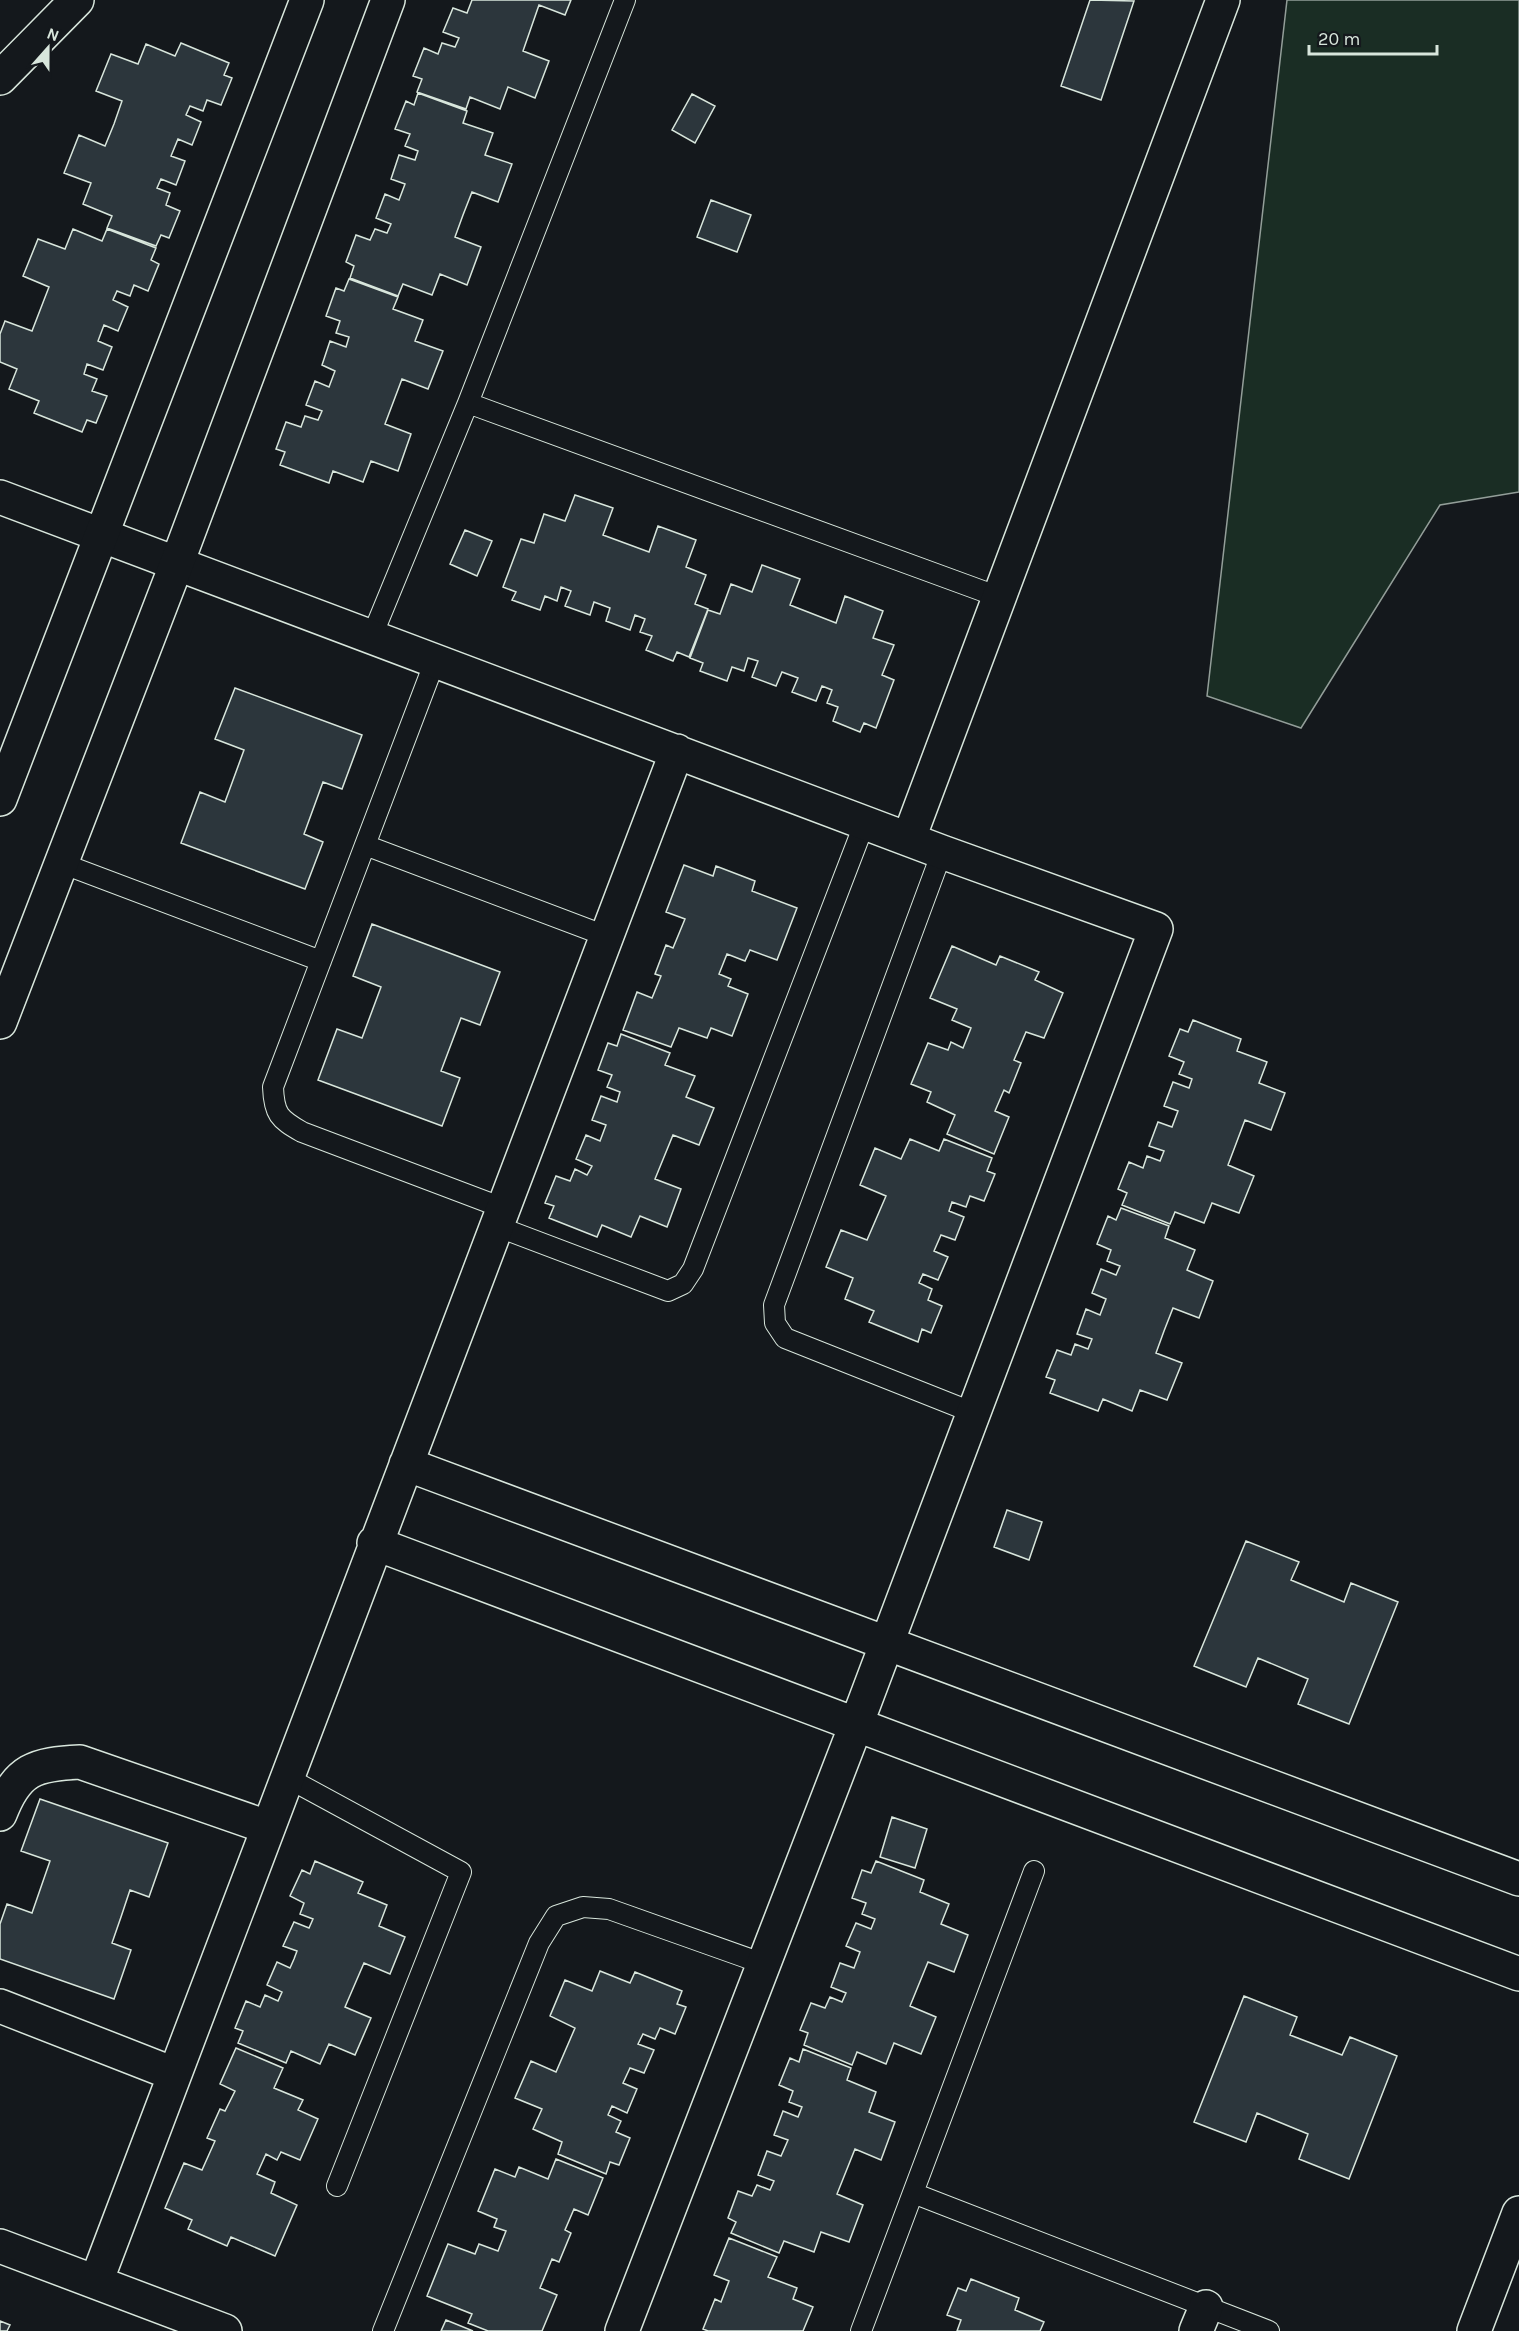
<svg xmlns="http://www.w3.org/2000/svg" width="1519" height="2331" viewBox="0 0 1519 2331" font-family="Karla,sans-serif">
<rect width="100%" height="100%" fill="#14181c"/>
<path fill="#1a2d24" stroke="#939e99" stroke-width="1.5" d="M1287,0H1519V492L1440,505L1301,728L1207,696Z"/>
<path fill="#2c363c" stroke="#d8e6dc" stroke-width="1.5" d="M472,0H571L565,15L539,5L523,51L549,61L535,98L508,87L500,109L470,97L466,109L417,92L422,79L413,76L424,48L438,54L442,43L455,47L459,38L443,32L453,8L467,13Z
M1090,0L1134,1L1101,100L1061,86Z
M181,43L229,63L224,75L232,78L221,105L207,100L203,111L190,106L186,115L201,122L192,145L178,139L171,156L185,161L176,185L161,179L157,188L170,193L166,205L180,211L169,238L161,235L156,246L107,228L112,216L83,204L91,183L64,173L79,135L105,146L114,124L122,101L96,91L111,54L138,64L146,44L175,56Z
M418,93L467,111L463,123L493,133L485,155L512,164L498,202L472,192L463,215L455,237L481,247L467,285L440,274L432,295L403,284L398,296L350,278L354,266L346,262L356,235L370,240L375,229L387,233L391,224L376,218L385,194L399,200L405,184L391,179L399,155L415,160L418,151L405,146L410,134L395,129L406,101L414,105Z
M692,94L715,106L695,143L672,130Z
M711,200L751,215L737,252L697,237Z
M73,229L102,241L107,229L156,248L151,260L159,264L148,291L134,285L130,296L117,291L113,300L128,307L118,331L104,325L98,341L112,347L103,370L87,364L84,374L97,379L92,391L107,396L96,423L87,420L82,432L34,413L39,401L9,389L17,369L0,362V334L5,321L32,331L49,287L23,276L38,239L65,249Z
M349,279L398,297L393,309L423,320L415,341L443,351L428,389L402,379L385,424L411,434L398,471L371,461L363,482L333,471L329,483L280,465L285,452L276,449L286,422L301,427L305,416L318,420L322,411L306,405L315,381L329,387L335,371L322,365L330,341L346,347L349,337L336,333L340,321L326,316L336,288L344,291Z
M575,495L613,508L603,535L649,552L658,526L696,540L686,567L706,575L695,604L708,609L689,657L677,652L673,661L646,650L652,636L640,632L645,619L635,615L630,630L606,621L610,608L594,602L590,615L565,606L571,591L561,587L557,601L545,596L540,610L512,600L516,592L503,587L521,539L534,543L544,514L565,521Z
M465,530L492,541L477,576L450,564Z
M762,565L800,579L790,605L836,623L845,596L883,611L873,638L894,645L882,675L894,680L876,728L864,723L860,732L833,721L838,707L827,703L832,690L822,686L816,701L792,692L798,678L782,672L776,686L752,677L758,661L748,658L744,671L732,667L727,681L700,671L703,663L690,658L708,610L720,614L731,584L752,592Z
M235,688L362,735L342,789L323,782L304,834L323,842L305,889L181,843L200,792L225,802L244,750L215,739Z
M684,865L713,876L716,866L755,881L752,891L797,908L777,960L750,950L745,961L727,954L719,974L731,979L728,986L748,994L732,1036L711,1028L707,1038L679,1028L671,1047L623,1030L637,992L652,998L661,976L655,974L666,945L673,948L685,919L666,912Z
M372,924L500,972L480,1025L461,1018L441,1071L460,1078L442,1126L318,1080L337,1029L362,1038L381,987L353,976Z
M952,946L996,965L1000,956L1039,972L1035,980L1063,993L1044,1038L1026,1032L1014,1060L1021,1063L1009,1093L1004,1090L995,1111L1009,1117L994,1154L947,1134L955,1115L927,1102L931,1092L911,1084L928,1043L948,1050L951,1042L963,1048L971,1028L952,1020L957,1009L930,998Z
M1193,1020L1241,1039L1237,1051L1267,1062L1259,1083L1285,1093L1271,1130L1245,1120L1228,1165L1254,1176L1239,1213L1212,1203L1204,1223L1175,1212L1170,1224L1122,1205L1127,1193L1118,1189L1129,1162L1143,1168L1147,1156L1160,1161L1164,1151L1149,1146L1158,1122L1172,1127L1178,1111L1164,1106L1173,1082L1189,1088L1192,1079L1179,1074L1184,1062L1169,1056L1180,1029L1188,1032Z
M621,1034L670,1053L665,1065L695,1076L686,1097L714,1108L699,1145L673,1135L655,1179L681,1189L667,1227L640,1216L631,1237L602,1225L597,1237L549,1218L554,1206L545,1203L556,1176L570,1181L575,1169L587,1175L592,1166L576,1159L586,1135L600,1141L606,1125L592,1120L601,1096L617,1102L620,1092L607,1087L612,1075L598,1070L608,1043L617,1046Z
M910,1139L939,1151L944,1139L992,1158L987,1171L995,1174L984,1201L970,1196L966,1207L952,1202L949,1211L964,1217L955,1240L941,1235L934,1251L948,1257L938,1280L923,1274L919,1283L932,1289L928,1300L942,1306L931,1333L922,1329L918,1342L869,1322L874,1311L845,1299L853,1278L826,1267L841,1230L867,1240L886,1196L860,1185L875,1148L901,1159Z
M1121,1208L1169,1226L1165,1238L1195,1250L1187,1270L1213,1281L1199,1318L1173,1308L1164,1331L1156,1353L1182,1363L1167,1400L1140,1390L1132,1411L1103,1399L1098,1411L1050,1393L1055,1380L1046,1377L1057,1350L1071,1355L1075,1344L1088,1349L1092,1339L1077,1334L1086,1309L1100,1315L1106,1299L1092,1293L1101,1269L1116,1275L1120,1266L1107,1261L1111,1250L1097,1244L1108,1216L1116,1220Z
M1007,1510L1042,1522L1029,1560L994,1547Z
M1246,1541L1299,1562L1291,1580L1344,1602L1351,1583L1398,1602L1349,1724L1298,1704L1308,1679L1258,1658L1246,1687L1194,1666Z
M40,1799L168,1843L149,1897L130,1890L121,1917L112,1943L131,1950L114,1999L0,1959V1924L7,1904L32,1913L50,1861L21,1851Z
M892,1817L927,1829L915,1868L880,1857Z
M315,1861L363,1882L358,1893L387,1905L379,1926L405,1937L390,1974L364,1963L345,2007L371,2018L355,2055L329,2044L320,2064L291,2051L286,2063L238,2043L243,2031L235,2028L246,2001L260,2007L265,1995L278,2001L282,1992L267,1985L277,1962L290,1968L294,1959L297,1951L283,1946L294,1922L309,1928L313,1919L300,1914L304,1903L290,1896L302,1870L310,1874Z
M876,1861L924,1880L920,1892L949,1904L941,1924L968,1935L954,1972L928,1962L910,2006L936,2017L921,2054L894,2043L886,2064L857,2052L852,2065L804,2045L808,2033L800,2030L811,2003L825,2008L830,1997L842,2002L846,1993L831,1987L840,1963L854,1968L860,1952L846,1946L856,1923L871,1929L875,1919L862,1914L866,1903L852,1898L862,1870L871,1873Z
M600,1971L630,1983L635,1972L682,1991L677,2004L686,2007L675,2034L660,2028L655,2039L643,2034L638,2044L654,2050L644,2073L630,2068L623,2083L637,2089L627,2113L612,2106L608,2115L621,2121L616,2132L630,2138L619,2165L610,2162L606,2174L558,2154L562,2142L533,2129L542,2109L515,2098L531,2061L556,2072L575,2028L550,2016L565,1980L592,1991Z
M1244,1996L1297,2017L1290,2035L1342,2055L1350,2037L1397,2056L1349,2179L1299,2159L1308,2134L1257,2113L1246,2142L1194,2122Z
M236,2048L283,2068L274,2088L303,2100L298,2110L318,2119L300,2160L281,2152L277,2160L266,2154L257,2174L275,2182L271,2193L297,2205L275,2256L231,2237L227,2246L188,2229L192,2220L165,2208L184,2163L202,2170L215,2141L207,2138L220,2109L225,2111L235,2091L220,2084Z
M803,2049L851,2068L847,2080L876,2092L869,2112L895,2122L881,2160L855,2149L837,2194L863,2205L849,2242L821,2232L814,2252L784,2241L779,2253L731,2233L736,2222L728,2218L738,2191L752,2196L757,2185L770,2190L774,2181L758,2175L767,2151L781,2156L788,2140L774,2135L783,2111L798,2117L802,2107L789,2102L793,2091L779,2085L790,2058L799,2062Z
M556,2159L603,2178L588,2215L574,2209L565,2230L571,2233L559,2262L552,2259L540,2288L557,2295L542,2331H488L468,2323L472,2314L427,2296L448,2244L475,2254L479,2244L498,2251L506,2231L494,2227L497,2219L478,2211L495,2169L515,2177L519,2167L548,2179Z
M729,2238L777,2257L768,2277L797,2288L793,2299L813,2307L803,2331H708L703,2329L715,2299L721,2302L729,2281L714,2275Z
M971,2279L1019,2298L1015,2310L1044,2322L1040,2331H957L961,2320L947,2315L958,2288L966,2291Z
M446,2320L473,2331H441Z
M0,2321L10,2325L7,2331H0Z"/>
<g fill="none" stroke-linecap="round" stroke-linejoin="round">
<defs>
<path id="service" d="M468,403L999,597
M372,636L468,403L625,0
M435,661L273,1087C274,1114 279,1119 302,1132L503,1208
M365,845L606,936
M942,852L774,1305L775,1323L785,1338L974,1413
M61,863L321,961
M496,1226L668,1291L683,1284L693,1269L865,822
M286,1777L461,1872L337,2186
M913,2193L1269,2331
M383,2331L539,1943L556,1916L583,1907L609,1909L764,1964
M861,2331L1034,1871"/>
<path id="minor" d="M0,78L77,0
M0,497L942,852L1156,929L856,1725L622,2331
M909,838L1223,0
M406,1464L1519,1879
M374,1543L1519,1974
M0,1814C17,1769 35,1764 80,1762L267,1827
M0,2006L174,2074
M0,2246L225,2331
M96,2282L677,751
M1196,2331L1206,2307
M1474,2331L1519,2213"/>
<path id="tertiary" d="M0,799L307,0
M0,1022L177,563L388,0"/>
</defs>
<use href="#service" stroke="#d8e6dc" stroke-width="22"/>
<use href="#minor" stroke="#d8e6dc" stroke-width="36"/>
<use href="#tertiary" stroke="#d8e6dc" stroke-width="36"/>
<use href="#service" stroke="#14181c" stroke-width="20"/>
<use href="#minor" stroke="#14181c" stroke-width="33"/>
<use href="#tertiary" stroke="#14181c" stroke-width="33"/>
</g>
<g transform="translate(48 48) rotate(21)" stroke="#14181c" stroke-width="4.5" paint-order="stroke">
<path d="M0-4.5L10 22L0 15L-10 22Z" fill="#d8e6dc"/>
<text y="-9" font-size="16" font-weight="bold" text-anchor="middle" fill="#d8e6dc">N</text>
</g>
<path d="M1309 45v9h128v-9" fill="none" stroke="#d8e6dc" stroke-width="3"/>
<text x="1318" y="45" font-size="18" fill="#d8e6dc" stroke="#14181c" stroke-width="4.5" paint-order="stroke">20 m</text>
</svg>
